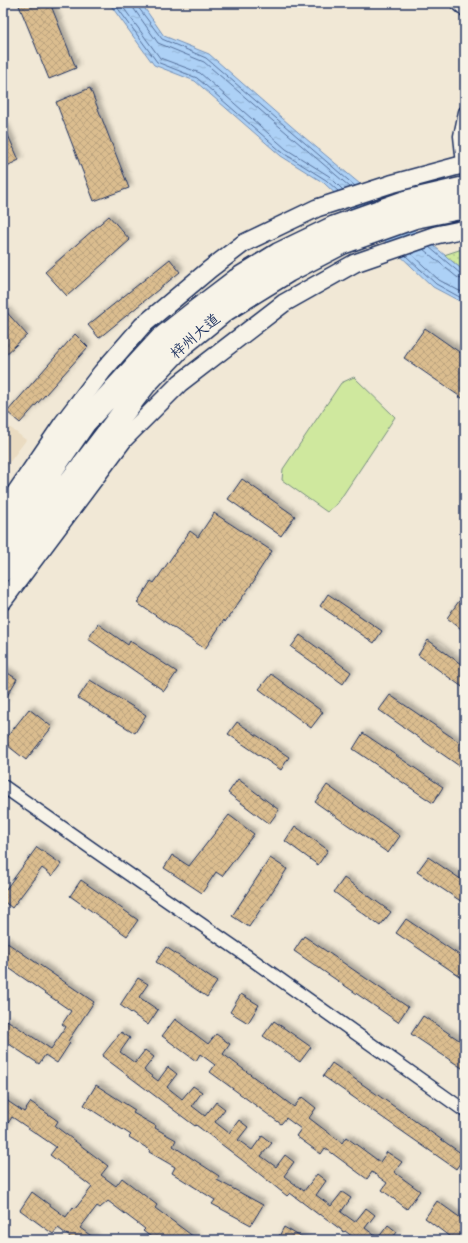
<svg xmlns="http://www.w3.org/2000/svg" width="468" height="1243" viewBox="0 0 468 1243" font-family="Sriracha,'LXGW WenKai TC',sans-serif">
<defs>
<pattern id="park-dots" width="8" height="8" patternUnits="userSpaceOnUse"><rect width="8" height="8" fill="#cfe89e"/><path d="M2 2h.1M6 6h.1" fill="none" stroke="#b1c78a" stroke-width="1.8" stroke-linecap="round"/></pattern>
<pattern id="water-ripples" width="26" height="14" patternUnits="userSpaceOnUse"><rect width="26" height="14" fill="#add1f6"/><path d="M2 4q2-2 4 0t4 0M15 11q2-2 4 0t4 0" fill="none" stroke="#94b4d5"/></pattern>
<pattern id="building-cross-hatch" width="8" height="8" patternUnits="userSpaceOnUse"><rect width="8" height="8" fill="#dbbd8f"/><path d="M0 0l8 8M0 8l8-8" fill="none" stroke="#bba37e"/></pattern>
<filter id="shadow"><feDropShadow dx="3.5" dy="-3.5" stdDeviation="2" flood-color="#0004"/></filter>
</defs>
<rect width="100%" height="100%" fill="#f1e8d6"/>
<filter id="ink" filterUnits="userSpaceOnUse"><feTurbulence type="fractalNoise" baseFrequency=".025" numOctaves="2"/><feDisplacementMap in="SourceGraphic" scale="8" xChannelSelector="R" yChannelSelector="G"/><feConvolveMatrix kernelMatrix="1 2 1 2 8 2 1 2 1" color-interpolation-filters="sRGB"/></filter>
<g filter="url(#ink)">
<path fill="#eadbc1" d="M3,422L26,440L3,471Z"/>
<path fill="#cfe89e" stroke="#758c7e" d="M354,377L395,417L337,504L327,512L282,480L283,469L341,383Z"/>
<path fill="url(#park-dots)" stroke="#758c7e" d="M465,248V272L444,255Z"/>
<path fill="url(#water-ripples)" stroke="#7390b9" d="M109,3H141L164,36L209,54L298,132L465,272V304L433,287L324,183L281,156L195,81L154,65Z"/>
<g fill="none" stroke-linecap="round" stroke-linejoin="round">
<path stroke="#55709b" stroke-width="1" d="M114,3L157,62L197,78L283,153L326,180L338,191
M120,3L160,58L200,73L286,149L329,176L343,190
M133,3L134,9L158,43L204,62L350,187
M138,3V7L162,39L206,58L355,186
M429,247L461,274L465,275
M423,249L458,278L465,280
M411,254L439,280L465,294
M406,256L436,284L465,300"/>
</g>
<path fill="url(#building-cross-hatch)" stroke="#1b2f5e" filter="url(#shadow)" d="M18,3H50L76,68L49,79Z
M90,88L129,188L94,201L56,102Z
M3,124L19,160L3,168Z
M109,216L130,240L67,296L45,272Z
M170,259L180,272L99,338L88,325Z
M3,308L27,335L3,357Z
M425,328L465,356V400L404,358Z
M75,334L88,347L20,423L7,412Z
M242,479L295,516L281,536L228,499Z
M214,513L272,551L255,577L256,578L225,622L224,620L205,649L137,603L151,581L154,583L190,531L198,537Z
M328,594L382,631L374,643L320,606Z
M459,601L465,606V632L447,618Z
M98,624L128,645L130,641L177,672L164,691L88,639Z
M300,635L351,672L343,684L291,647Z
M428,640L465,667V689L418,655Z
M3,670L17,679L3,703Z
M271,674L323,712L311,728L259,689Z
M90,680L146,715L135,733L78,698Z
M390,695L465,746V770L379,710Z
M29,709L52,727L26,760L3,742Z
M237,722L289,757L281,770L228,734Z
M363,733L443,787L433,803L353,749Z
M238,779L279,810L269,824L228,793Z
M327,785L400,836L388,853L315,802Z
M229,815L254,834L222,876L216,872L202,893L164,868L172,855L189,866Z
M295,826L328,850L318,865L285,841Z
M37,847L61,864L52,876L42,868L12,908L3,901V893Z
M428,857L465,882V904L417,872Z
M270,858L287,869L249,927L232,916Z
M344,878L391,912L380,926L334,892Z
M81,880L138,920L127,936L70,896Z
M406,919L465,959V980L396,933Z
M304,936L408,1007L398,1022L294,951Z
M3,940L94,1002L68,1041L70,1043L57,1063L45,1055L39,1064L3,1040V1026L7,1020L51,1049L66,1027L62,1024L71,1011L3,964Z
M166,947L217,982L207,997L156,962Z
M138,978L148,984L139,997L158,1010L148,1025L120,1005Z
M241,994L259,1005L248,1023L230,1012Z
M423,1016L465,1044V1070L411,1034Z
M175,1019L208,1044L216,1034L230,1044L223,1054L294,1107L302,1097L316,1108L309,1118L342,1143L346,1137L380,1162L387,1152L402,1162L394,1172L420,1191L407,1209L382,1190L387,1183L372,1172L367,1179L325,1148L321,1154L296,1136L301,1129L286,1118L281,1124L210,1072L215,1065L200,1054L196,1061L162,1036Z
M274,1021L311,1047L300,1062L263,1036Z
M121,1032L130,1038L120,1052L135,1063L145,1050L154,1057L144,1070L158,1081L168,1067L177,1074L167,1087L182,1099L193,1086L202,1092L192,1106L205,1116L216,1102L225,1109L215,1122L229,1133L239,1120L248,1127L238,1140L252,1150L262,1136L272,1143L261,1156L276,1167L285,1155L294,1162L284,1176L304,1191L317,1174L326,1181L316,1195L331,1206L342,1192L351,1198L341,1212L355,1222L366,1208L375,1215L365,1228L378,1238L388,1225L397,1232L391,1240H357L345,1231L344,1232L320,1214L319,1215L290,1193L287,1196L242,1160L196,1125L195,1126L102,1056Z
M332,1063L465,1156L456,1169L323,1076Z
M96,1085L135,1110L133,1113L156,1126L155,1128L176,1140L173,1146L219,1176L217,1180L263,1205L251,1225L212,1204L215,1200L172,1173L175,1167L149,1152L150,1150L129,1137L131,1135L84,1105Z
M3,1098L24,1112L31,1102L58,1121L55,1126L108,1166L101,1175L116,1186L122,1178L157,1205L155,1208L198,1240H155L143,1231L145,1229L108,1201L100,1208L97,1206L80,1228L97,1240H74L58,1228L53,1234L20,1210L32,1192L66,1217L73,1207L75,1209L92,1187L50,1155L56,1147L12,1117L3,1131Z
M437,1201L465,1221V1234L461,1240H454L425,1218Z
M284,1227L306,1240H277Z"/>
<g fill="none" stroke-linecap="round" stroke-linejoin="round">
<defs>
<path id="street" d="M457,3L465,10
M463,164L460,136L465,112
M3,786L94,850L247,956L465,1111"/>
<path id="secondary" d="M3,511L63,423L102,372L142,326L210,269L244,243L317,208L391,184L465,164
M3,601L124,439L180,383L284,303L355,263L436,235L465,229"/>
<path id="highway" d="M3,540L85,422L161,339L199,309L237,280L279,254L335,227L405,202L465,188
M3,570L145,384L182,345L225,310L288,271L342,243L415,217L465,207"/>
</defs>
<use href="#street" stroke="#1b2f5e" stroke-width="15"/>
<use href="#secondary" stroke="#1b2f5e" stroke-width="20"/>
<use href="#highway" stroke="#1b2f5e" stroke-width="25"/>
<use href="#street" stroke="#f7f3e8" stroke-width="12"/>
<use href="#secondary" stroke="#f7f3e8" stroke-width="17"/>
<use href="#highway" stroke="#f7f3e8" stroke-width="22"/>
</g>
</g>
<g text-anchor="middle" stroke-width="3" stroke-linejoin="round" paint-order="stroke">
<g font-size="15" fill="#1b2f5e" stroke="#f7f3e8">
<text transform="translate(195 336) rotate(-41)" y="5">梓州大道</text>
</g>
</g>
<rect width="468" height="1243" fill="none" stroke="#f7f3e8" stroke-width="16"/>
<rect x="8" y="8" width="452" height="1227" fill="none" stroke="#1b2f5e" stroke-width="1.5" filter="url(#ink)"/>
</svg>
